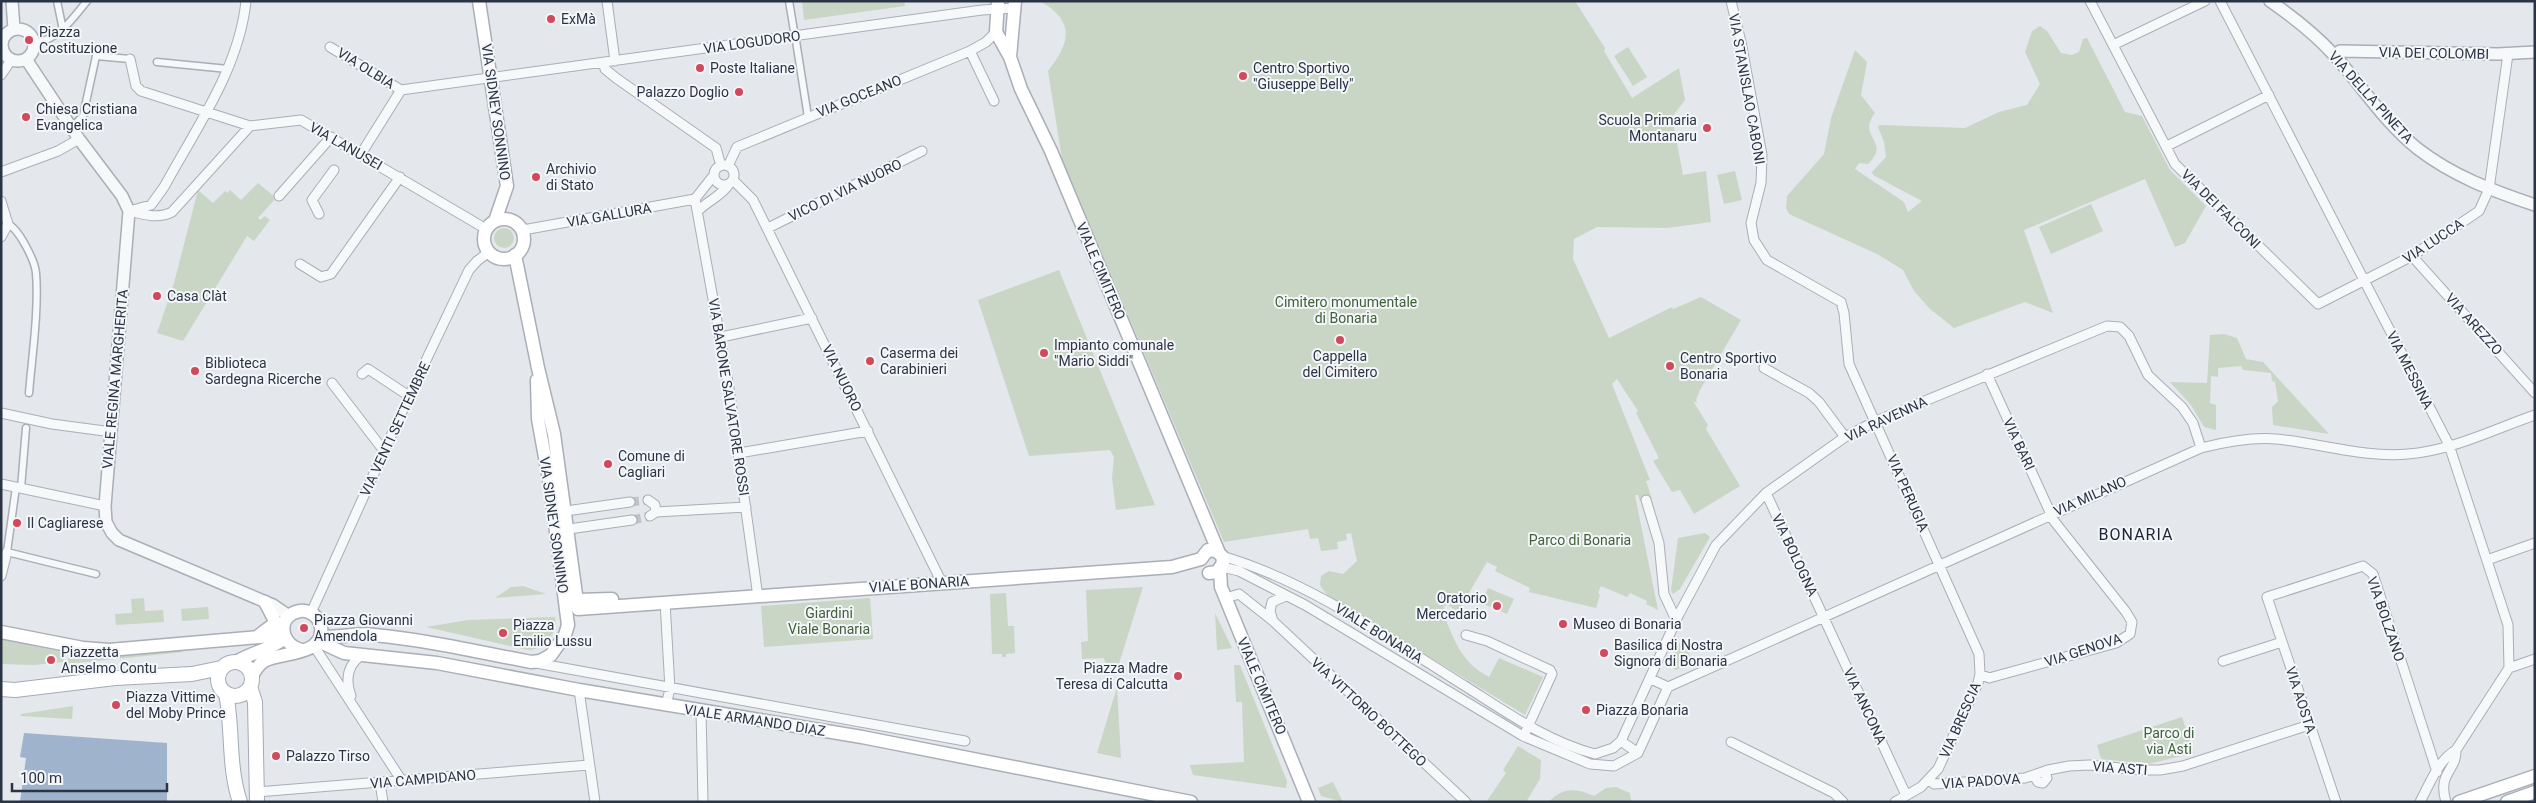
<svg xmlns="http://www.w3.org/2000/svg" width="2536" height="803" viewBox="0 0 2536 803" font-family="Roboto,sans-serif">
<rect width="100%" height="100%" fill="#e4e7ec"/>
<path fill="#c9d6c5" d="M802,1H904L905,6L804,20Z
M1040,1H1575L1605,48L1604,51L1632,98L1679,68L1685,100L1672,117L1683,175L1706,171L1711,222L1667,228L1597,227L1574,239L1573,259L1609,338L1672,307L1673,309L1701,297L1741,320L1700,390L1696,400L1697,403L1693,401L1708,425L1706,429L1740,486L1694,514L1680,490L1672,492L1653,461L1659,458L1636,413L1638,411L1617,379L1612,384L1650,480L1646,481L1652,499L1640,501L1638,495H1635L1658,610L1646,604L1647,601L1630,593L1627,597L1601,586L1598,593L1600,595L1596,608L1529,592L1530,588L1495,571L1497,567L1487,562L1458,612L1448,605L1444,606L1443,613C1454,640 1462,663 1489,677L1499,658L1543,677L1525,715L1327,595L1320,585L1321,576L1329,571L1343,574L1357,561L1351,533L1346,534L1347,540L1337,542L1338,549L1321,551L1318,538L1310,539L1308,529L1224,542L1062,159L1048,71C1071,42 1075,21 1040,1Z
M2040,26L2047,31L2061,53L2072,55L2079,52L2083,39L2087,38L2125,112L2142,116L2170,170L2206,206L2185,243L2175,247L2145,179L2024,230L2053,313L2025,302L1954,328L1930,309L1914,291L1903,270L1877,254L1789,214L1786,208L1787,196L1824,154L1831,118L1855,50L1867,62L1861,95L1875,113C1856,137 1892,141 1868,164L1859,163L1855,169L1904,202L1908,212L1922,201L1873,175L1872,172L1886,157L1884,142L1878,127L1880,125L1965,128L1999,112L2027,105L2040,84L2025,52L2032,31Z
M1628,47L1647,77L1633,86L1614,56Z
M1735,171L1742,200L1724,204L1717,175Z
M258,183L276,198L258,218L260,220L265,216L270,220L254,241L247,236L183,341L157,333L174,283L198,190L213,203L225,191L227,193L230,190L241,200Z
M2091,204L2103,231L2051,254L2039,227Z
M494 238a10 10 0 1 1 20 0a10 10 0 1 1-20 0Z
M1059,270L1155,505L1116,510L1112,478L1114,457L1110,450L1029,456L978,300Z
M2224,334L2237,338L2246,359L2263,362L2329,434L2273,425L2272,407L2278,401L2275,382L2272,381L2271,373L2243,370L2241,366L2218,368V377L2211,376L2210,403L2216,405V430L2204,427L2191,405L2170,382L2207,383L2210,335Z
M1705,533L1710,537L1680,589L1673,594L1671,590L1678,538Z
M523,586L546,594L495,598L511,587Z
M1143,587L1118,667H1111L1110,670L1107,671L1104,658L1082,659L1081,642L1088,641L1086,590Z
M1488,588L1514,599L1507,614L1481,603Z
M1006,593L1008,626H1014L1015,653L1006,654V657H1002V654H992L990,594Z
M144,598L145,611L163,610L164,622L116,625L115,614L132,613L131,599Z
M870,598L873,639L764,647L761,606Z
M208,607L209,619L182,621L181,609Z
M1215,613L1232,648L1217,650Z
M555,617C558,634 544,649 528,650L426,627L468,620Z
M1,635L12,636L30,645L67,653L63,662L34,665L1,664Z
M1682,638L1693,662L1676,670L1673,668V656Z
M170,648L184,652L66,664L71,653L78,650Z
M1234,665H1240L1287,781L1286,788L1193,775L1190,765L1244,762L1242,702H1236Z
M1117,687L1121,758L1097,753Z
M73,706L72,719L21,716V714Z
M2182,717L2194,753L2148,764L2101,759L2097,745Z
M1518,746L1541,760L1540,779L1526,802H1486L1506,773L1503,770Z
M1333,782L1343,802L1321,796L1318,788Z
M1616,787L1630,793L1631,802H1549C1563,786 1578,789 1594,796L1606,788Z"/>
<path fill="#9fb4cc" d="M24,733L167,743V802H20L26,758L20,757Z"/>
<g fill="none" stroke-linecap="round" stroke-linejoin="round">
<path stroke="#bfc3cb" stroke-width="9" stroke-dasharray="9 4.5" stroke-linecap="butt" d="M630,502L648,500
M632,520L650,516"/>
<defs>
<path id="pedestrian" d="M57,1L63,30
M789,1L794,31
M796,41L808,117
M34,43C59,40 72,19 87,1
M157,62L228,69
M71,128L83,116L96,56L130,59
M8,224C19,229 35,261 36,273C39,309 32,357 29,393
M16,487L7,552L96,574
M21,488L26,428"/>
<path id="minor" d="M607,1L615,61
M1731,1L1741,42L1762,155L1761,183L1751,223L1754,240L1767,260L1841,302L1844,313L1849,364L1979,654L1980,674L1978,683L1938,769L1921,787L1895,802
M2090,1L2175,164L2318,304L2412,256L2479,211L2489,189L2508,54
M2220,1L2449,445L2491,573L2508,625L2509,668L2456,750C2439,759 2429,785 2420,802
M2113,45L2205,1
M330,47L401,90
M970,51L994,101
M130,59L136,86L141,91L250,126L301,120L486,229
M604,63L605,69L616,78L716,148L721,166
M1,75L12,59
M2167,146L2269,95
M361,154L401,90L982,10L1014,8
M714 175a10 10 0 1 1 20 0a10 10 0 1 1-20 0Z
M728,166L737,147L970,51L986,42L996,32
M1,172L58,151L79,139
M733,180L753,200L942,583
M279,196L331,137
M695,199L729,388L758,597
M695,199L714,175
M1,201L8,224L1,237
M129,211L151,205L164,187C196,128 239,69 246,1
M130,211C145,215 158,219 172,212L250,126
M698,211C707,201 722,196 729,184
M319,214L312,200L334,170
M768,228L922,151
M523,230L695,199
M2412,256L2535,393
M300,264L321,277L331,274L400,177
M721,337L812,318
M1764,368L1809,393L1819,402L1845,437
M362,374L368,369L409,396
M332,383L384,451
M1,413L52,424L112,432
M739,453L868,431
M1,484L105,506
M1766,493L1906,795
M648,500L655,505L656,512
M1646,500L1659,543L1664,594L1676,620
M566,511L630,502
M650,516L656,512L746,507
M569,529L632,520
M1222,556C1310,582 1388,638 1465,686C1506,712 1548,742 1595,754L1613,748L1621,741L1679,614L1716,545L1766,493L1845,437L1876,421L2107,326L2120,327L2129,336L2148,375L2182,407L2193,423L2201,448
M2487,560L2535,543
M1222,567L1239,571L1305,605L1523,736L1590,764L1614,766L1638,753L1668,687
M1,576L7,552
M1226,598L1239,594L1273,621L1466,802
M665,602L670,689L666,705
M311,613L409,396L469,270L477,261L489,252
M1273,621L1270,611L1272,602L1286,596
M1466,635L1487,641L1550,670L1552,674L1526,731
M314,646L402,781
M2223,661L2282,642
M536,663L965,741
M2509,668L2535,659
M1980,674L1989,678L2116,643L2130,634L2132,622L2126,612L2054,521L1987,374
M1651,679L1668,687
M1668,687L2201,448C2225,442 2250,437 2276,439C2319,443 2364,458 2408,454C2451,451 2494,429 2535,415
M579,690L595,802
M351,696C345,680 347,662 365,654
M701,710L703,802
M1621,741L1638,753
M1731,742L1834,793L1843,802
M2034,776L2038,782L2043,783L2047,778L2045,771
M1929,780L1934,784L2025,778L2048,770L2069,766L2089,765L2141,770H2160L2183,766L2309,725
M380,783L383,802
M257,792L589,765
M2336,802L2267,597L2363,566L2373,574L2437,772
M2446,802C2437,772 2457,771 2456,750"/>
<path id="tertiary" d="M12,1L14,29
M2270,1C2293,17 2315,34 2334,55C2362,86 2385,123 2418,149C2453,176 2493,191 2535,205
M2 45a16 16 0 1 1 32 0a16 16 0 1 1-32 0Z
M2334,55L2340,51L2498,54L2535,52
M26,59L79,139L122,196L129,211L105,506L106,522L112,533L119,540L273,605L289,616"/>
<path id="secondary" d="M479,1L507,186L495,221
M998,1L996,32L1010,57L1021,89L1051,151L1219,553
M1010,57L1015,1
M484 239a20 20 0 1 1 40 0a20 20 0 1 1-40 0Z
M515,255L538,368L554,434L578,609L1172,567L1201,559L1208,550L1216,551L1222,556L1223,563L1217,572L1209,573
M1220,570L1221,587L1309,802
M570,604L577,600L612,599
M1,632L83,648L109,650L283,635
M258,636L274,624V619L265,602
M321,636C339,639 356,632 374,635C427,640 479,652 531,662L540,661L551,655L565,635L568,625L550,485L538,419L537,380
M318,641L344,653L437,663L579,690L862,737L1191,802
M236,662C252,652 270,650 285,638
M252,676C255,670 258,665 264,661C279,652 320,656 321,632C322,627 320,622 317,618C313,613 306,610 300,611C276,615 279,645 302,650
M2459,802L2535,776
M2507,802L2535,792"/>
<path id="primary" d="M218 679a17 17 0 1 1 34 0a17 17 0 1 1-34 0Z
M250,687L255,702L257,802
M1,689L15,690L115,678L192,674L221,668
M226,693C233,729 228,767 240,802"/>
</defs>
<use href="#pedestrian" stroke="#a9aeb7" stroke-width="9"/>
<use href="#minor" stroke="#a9aeb7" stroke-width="11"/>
<use href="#tertiary" stroke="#a9aeb7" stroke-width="14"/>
<use href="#secondary" stroke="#a9aeb7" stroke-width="15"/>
<use href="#primary" stroke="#a3abb8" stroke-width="16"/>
<use href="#pedestrian" stroke="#f7f8fa" stroke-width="6"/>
<use href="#minor" stroke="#f7f8fa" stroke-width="9"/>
<use href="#tertiary" stroke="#f7f8fa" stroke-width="11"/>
<use href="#secondary" stroke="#fff" stroke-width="12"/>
<use href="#primary" stroke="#fff" stroke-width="14"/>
</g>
<g fill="#d1495b" stroke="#f4f6f9" stroke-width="2">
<circle cx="551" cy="19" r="5"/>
<circle cx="29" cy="40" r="5"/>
<circle cx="700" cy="68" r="5"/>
<circle cx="1243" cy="76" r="5"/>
<circle cx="739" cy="92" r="5"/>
<circle cx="26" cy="117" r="5"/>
<circle cx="1707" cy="128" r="5"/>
<circle cx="536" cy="177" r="5"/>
<circle cx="157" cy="296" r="5"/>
<circle cx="1340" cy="340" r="5"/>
<circle cx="1044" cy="353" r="5"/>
<circle cx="870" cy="361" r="5"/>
<circle cx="1670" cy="366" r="5"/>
<circle cx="195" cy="371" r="5"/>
<circle cx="608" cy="464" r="5"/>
<circle cx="17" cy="523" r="5"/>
<circle cx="1497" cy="606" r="5"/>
<circle cx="1563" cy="624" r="5"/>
<circle cx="304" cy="628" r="5"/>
<circle cx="503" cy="633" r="5"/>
<circle cx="1604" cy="653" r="5"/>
<circle cx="51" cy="660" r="5"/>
<circle cx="1178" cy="676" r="5"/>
<circle cx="116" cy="705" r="5"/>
<circle cx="1586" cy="710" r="5"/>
<circle cx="276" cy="756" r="5"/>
</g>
<g text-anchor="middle" stroke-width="4" stroke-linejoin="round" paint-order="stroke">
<g font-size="14" fill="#2b3445" stroke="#f4f6f9" text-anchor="start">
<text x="561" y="24">ExMà</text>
<text x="39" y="37">Piazza<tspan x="39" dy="16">Costituzione</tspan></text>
<text x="710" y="73">Poste Italiane</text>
<text x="1253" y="73">Centro Sportivo<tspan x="1253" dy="16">"Giuseppe Belly"</tspan></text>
<text x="729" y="97" text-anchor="end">Palazzo Doglio</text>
<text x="36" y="114">Chiesa Cristiana<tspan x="36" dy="16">Evangelica</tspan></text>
<text x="1697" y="125" text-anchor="end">Scuola Primaria<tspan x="1697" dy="16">Montanaru</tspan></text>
<text x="546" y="174">Archivio<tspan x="546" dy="16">di Stato</tspan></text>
<text x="167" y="301">Casa Clàt</text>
<text x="1054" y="350">Impianto comunale<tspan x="1054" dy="16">"Mario Siddi"</tspan></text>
<text x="880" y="358">Caserma dei<tspan x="880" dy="16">Carabinieri</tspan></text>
<text x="1340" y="361" text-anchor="middle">Cappella<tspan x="1340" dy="16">del Cimitero</tspan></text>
<text x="1680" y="363">Centro Sportivo<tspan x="1680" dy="16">Bonaria</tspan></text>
<text x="205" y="368">Biblioteca<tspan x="205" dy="16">Sardegna Ricerche</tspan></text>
<text x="618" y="461">Comune di<tspan x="618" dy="16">Cagliari</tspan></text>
<text x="27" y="528">Il Cagliarese</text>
<text x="1487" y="603" text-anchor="end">Oratorio<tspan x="1487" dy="16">Mercedario</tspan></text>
<text x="314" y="625">Piazza Giovanni<tspan x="314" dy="16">Amendola</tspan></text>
<text x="1573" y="629">Museo di Bonaria</text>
<text x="513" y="630">Piazza<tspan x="513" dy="16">Emilio Lussu</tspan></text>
<text x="1614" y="650">Basilica di Nostra<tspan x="1614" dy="16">Signora di Bonaria</tspan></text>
<text x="61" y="657">Piazzetta<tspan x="61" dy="16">Anselmo Contu</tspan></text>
<text x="1168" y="673" text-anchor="end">Piazza Madre<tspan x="1168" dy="16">Teresa di Calcutta</tspan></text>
<text x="126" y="702">Piazza Vittime<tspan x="126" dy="16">del Moby Prince</tspan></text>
<text x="1596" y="715">Piazza Bonaria</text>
<text x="286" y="761">Palazzo Tirso</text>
</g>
<g font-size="14" fill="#2b3445" stroke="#f4f6f9">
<text transform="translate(752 42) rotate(-8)" y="5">VIA LOGUDORO</text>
<text transform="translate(2434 53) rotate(1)" y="5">VIA DEI COLOMBI</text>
<text transform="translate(366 68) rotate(32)" y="5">VIA OLBIA</text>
<text transform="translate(1747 89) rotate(80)" y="5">VIA STANISLAO CABONI</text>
<text transform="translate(859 96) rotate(-22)" y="5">VIA GOCEANO</text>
<text transform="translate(2371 97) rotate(48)" y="5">VIA DELLA PINETA</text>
<text transform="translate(496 112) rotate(82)" y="5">VIA SIDNEY SONNINO</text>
<text transform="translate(346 146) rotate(30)" y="5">VIA LANUSEI</text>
<text transform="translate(845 190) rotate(-26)" y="5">VICO DI VIA NUORO</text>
<text transform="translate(2221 209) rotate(45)" y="5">VIA DEI FALCONI</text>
<text transform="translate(609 215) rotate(-10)" y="5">VIA GALLURA</text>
<text transform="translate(2433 241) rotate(-33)" y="5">VIA LUCCA</text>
<text transform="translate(1101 271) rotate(67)" y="5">VIALE CIMITERO</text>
<text transform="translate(2474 324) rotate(48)" y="5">VIA AREZZO</text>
<text transform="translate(2410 370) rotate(63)" y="5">VIA MESSINA</text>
<text transform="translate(842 378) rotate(64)" y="5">VIA NUORO</text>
<text transform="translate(115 379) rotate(-85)" y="5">VIALE REGINA MARGHERITA</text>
<text transform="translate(729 397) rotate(81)" y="5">VIA BARONE SALVATORE ROSSI</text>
<text transform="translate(1886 419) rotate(-25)" y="5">VIA RAVENNA</text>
<text transform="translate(395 429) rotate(-65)" y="5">VIA VENTI SETTEMBRE</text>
<text transform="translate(2019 444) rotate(65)" y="5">VIA BARI</text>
<text transform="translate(1908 493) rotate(66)" y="5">VIA PERUGIA</text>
<text transform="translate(2090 496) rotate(-24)" y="5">VIA MILANO</text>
<text transform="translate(554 525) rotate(82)" y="5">VIA SIDNEY SONNINO</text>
<text transform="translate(1795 555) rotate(65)" y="5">VIA BOLOGNA</text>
<text transform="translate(919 584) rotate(-4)" y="5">VIALE BONARIA</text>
<text transform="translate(2386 619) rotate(71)" y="5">VIA BOLZANO</text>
<text transform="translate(1379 633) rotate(32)" y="5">VIALE BONARIA</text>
<text transform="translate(2083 650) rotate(-18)" y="5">VIA GENOVA</text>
<text transform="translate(1262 686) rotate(67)" y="5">VIALE CIMITERO</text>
<text transform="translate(2301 700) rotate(72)" y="5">VIA AOSTA</text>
<text transform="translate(1865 706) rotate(65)" y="5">VIA ANCONA</text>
<text transform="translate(1369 712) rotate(43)" y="5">VIA VITTORIO BOTTEGO</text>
<text transform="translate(755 720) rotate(9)" y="5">VIALE ARMANDO DIAZ</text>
<text transform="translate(1960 720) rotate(-66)" y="5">VIA BRESCIA</text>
<text transform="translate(2120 768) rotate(4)" y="5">VIA ASTI</text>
<text transform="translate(423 779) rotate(-5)" y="5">VIA CAMPIDANO</text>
<text transform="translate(1981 781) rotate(-4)" y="5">VIA PADOVA</text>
</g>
<g font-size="14" fill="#3f6138" stroke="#f4f6f9">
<text x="1346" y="307">Cimitero monumentale<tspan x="1346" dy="16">di Bonaria</tspan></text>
<text x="1580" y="545">Parco di Bonaria</text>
<text x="829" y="618">Giardini<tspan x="829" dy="16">Viale Bonaria</tspan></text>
<text x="2169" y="738">Parco di<tspan x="2169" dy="16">via Asti</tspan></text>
</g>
<g font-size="16" letter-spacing="1" fill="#1d2536" stroke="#f4f6f9">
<text x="2136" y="540">BONARIA</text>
</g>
</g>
<rect width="2536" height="803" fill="none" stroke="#2b3445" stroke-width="5"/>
<path d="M12 783v8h155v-8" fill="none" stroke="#2b3445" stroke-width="2.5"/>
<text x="20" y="783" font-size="15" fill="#2b3445" stroke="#f4f6f9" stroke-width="4" paint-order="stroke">100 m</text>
</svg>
